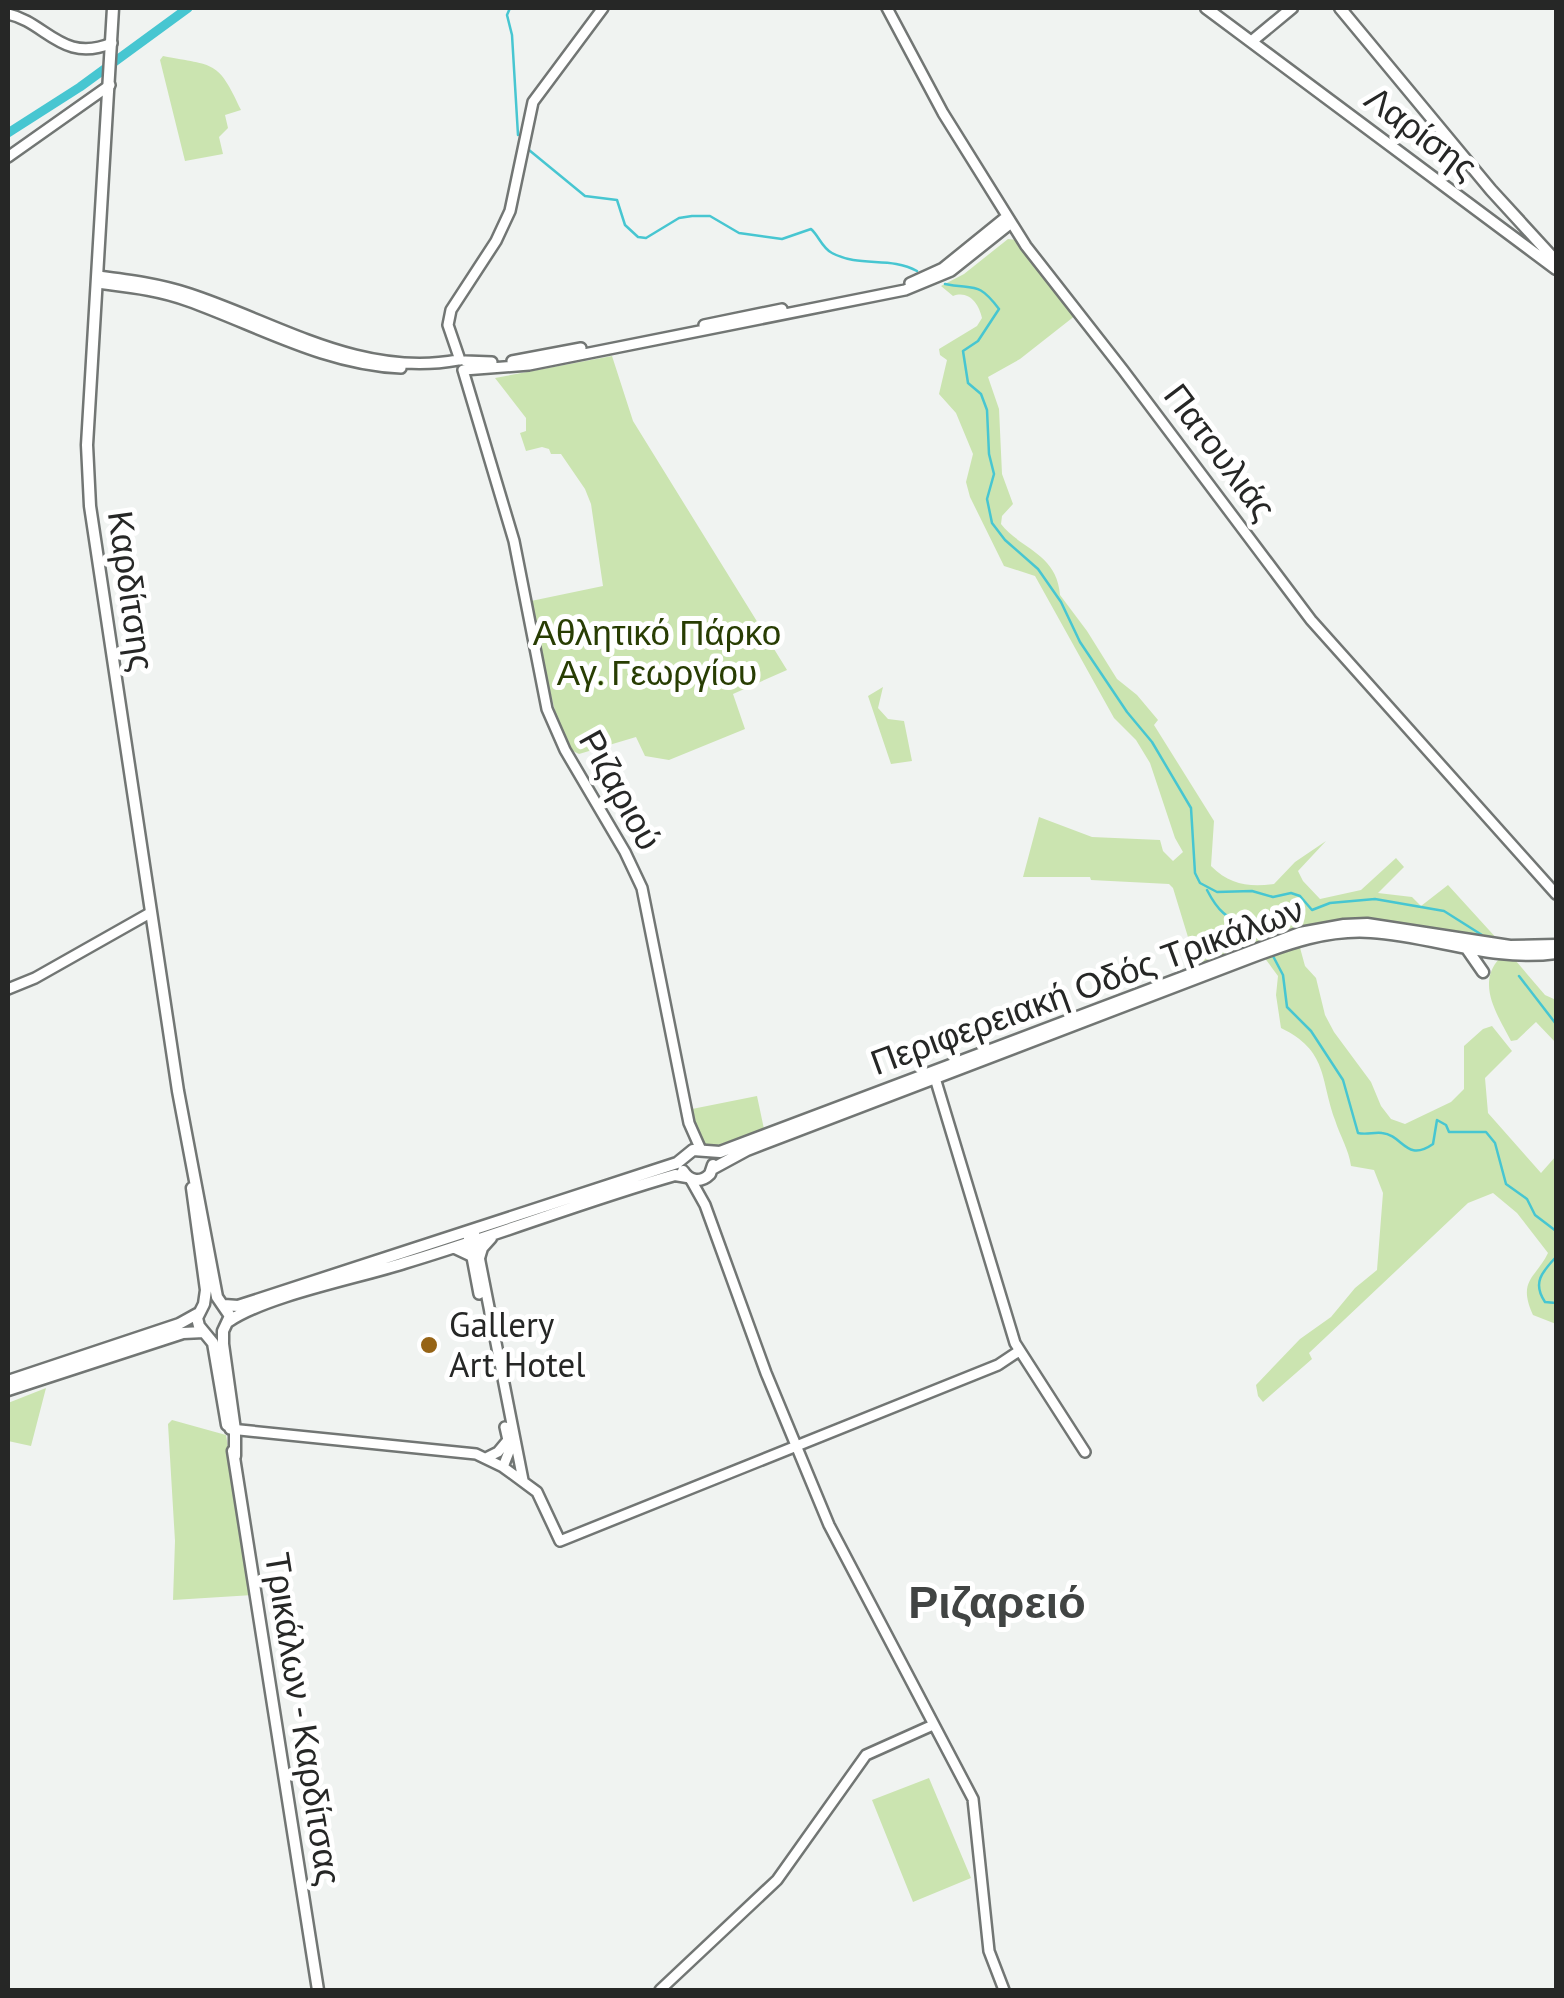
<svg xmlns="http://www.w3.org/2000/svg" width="1564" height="1998" viewBox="0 0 1564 1998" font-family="'PT Sans',sans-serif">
<rect width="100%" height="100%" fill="#f0f3f1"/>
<path fill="#cbe4b0" d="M163,56C215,66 218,60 241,110L225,115L228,128L219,137L223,154L185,161L160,60Z
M1008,239L1017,240L1076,315L1020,359L988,377L999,409L1002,474L1013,504L1002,516L1001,524C1020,549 1057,553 1060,595L1087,631L1117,679L1137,695L1158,720L1154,725L1214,821L1211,866C1230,885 1249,887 1274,884L1295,862L1326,841L1298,871L1303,881L1320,899L1361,890L1396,858L1404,867L1378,893L1412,897L1421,906L1448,885L1499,941C1438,932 1375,913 1314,925C1275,933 1241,954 1203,962L1195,960L1173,888L1169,884L1091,880L1090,877H1023L1039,817L1092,837L1160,840L1163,851L1173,861L1183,852L1175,838L1150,763L1136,740L1114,718L1035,576L1004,566L970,497L966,482L973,454L956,413L939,394L947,360L940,355L939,349L977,326L982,318C979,304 969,290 953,296L941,286L964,274Z
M612,356L633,421L787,670L733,694L745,729L669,760L645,756L636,737L579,754L573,751L557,719L530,610L531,601L603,586L591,504L585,489L561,454H551L549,449L542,447L526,451L520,433L526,431V418L495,378Z
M883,687L878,708L888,719L904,721L912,761L891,764L868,696Z
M1299,944L1305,966L1316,978L1325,1015L1334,1032L1371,1082L1381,1106L1391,1119L1405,1124L1451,1102L1464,1089V1046L1483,1029L1492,1026L1512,1051L1485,1078L1488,1113L1541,1173L1556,1156V1324L1533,1315C1517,1280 1536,1278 1548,1253L1517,1213L1493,1193L1468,1203L1309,1353L1312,1359L1263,1402L1258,1396L1256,1385L1300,1339L1331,1317L1355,1288L1377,1270L1383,1193L1374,1170L1351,1166C1349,1150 1340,1136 1335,1120C1320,1078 1328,1051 1281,1028L1276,995L1278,976L1264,957Z
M1499,959L1516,961L1545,995L1556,1000V1043L1536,1022L1517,1040L1511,1041C1498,1016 1476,984 1499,959Z
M757,1096L764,1129L709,1148L698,1143L692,1109Z
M46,1388L31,1446L8,1441V1403Z
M172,1420L226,1435L253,1595L173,1600L175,1541L168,1424Z
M929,1778L971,1878L913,1902L872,1800Z"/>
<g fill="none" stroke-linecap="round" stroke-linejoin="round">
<path stroke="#47c6d1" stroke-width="2.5" d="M510,8L507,15L512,35L518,135
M529,150L585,196L617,200L625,225L638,237L646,238L679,218L692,216H710L739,233L782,239L811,229C819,236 822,248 832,253C860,268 890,256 917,271
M945,284C975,290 978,281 999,309L978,341L963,351L968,383L981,394L987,410L989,454L994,474L987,499L992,523L1005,540L1038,569L1061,602L1080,642L1127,712L1152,742L1191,808L1195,873L1200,883L1217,892L1252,891L1273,897L1291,893L1300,896L1312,910L1330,903L1375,899L1444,911L1482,935
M1207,890C1227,929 1239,914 1265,939
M1273,956L1283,975L1287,1007L1311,1031L1343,1080L1358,1133C1366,1135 1374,1132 1382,1133C1403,1135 1406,1163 1433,1144L1437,1120L1446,1125L1449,1132H1486L1495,1143L1506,1184L1527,1199L1535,1215L1556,1231
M1519,976L1556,1024
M1556,1257C1542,1272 1532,1283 1545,1302L1556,1303"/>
<path stroke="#47c6d1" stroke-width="9" d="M8,133L80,87L188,8"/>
<defs>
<path id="secondary" d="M887,8L943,113L1026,246L1123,370L1311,620L1556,894
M8,14C46,22 62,64 112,43
M8,157L110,85
M98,276C129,280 160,284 190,294C278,323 361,378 458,360
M97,283C128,287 159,290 188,301C258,326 325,365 401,368
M910,283L943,268L1006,217
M704,325L782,309
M460,360L448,325L451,310L496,241L510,211L533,102L603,8
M465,361L492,362
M512,361L581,348
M463,370L514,541L547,709L565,750L625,852L642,888L689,1123L701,1150
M464,370L529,365L905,290L951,271L1010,224
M8,989L35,978L150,913
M935,1078L1015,1343L1085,1452
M691,1180L705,1205L766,1373L829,1525L973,1799L989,1951L1004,1990
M474,1231L523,1480
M468,1236L479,1294
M230,1429L476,1454L503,1467L537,1492L560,1541L998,1365L1019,1351
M486,1458L498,1452L508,1440
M503,1467L510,1449L505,1427
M660,1990L777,1880L866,1755L933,1725"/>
<path id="primary" d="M113,8L87,445L90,506L178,1091L217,1297L230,1316L223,1331V1344L235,1430V1456
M1206,8L1556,269
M1340,8L1491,190L1556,261
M1252,41L1292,8
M1467,949L1483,972
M712,1169L747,1150L1249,958C1289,943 1328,929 1371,932C1434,936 1493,962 1556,953
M683,1171C690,1182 701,1183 710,1174L713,1165
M192,1188L206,1290L204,1304L197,1318L199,1326L213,1343L227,1425
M455,1248L472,1256
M479,1258L482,1248L491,1238
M224,1305L238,1306L677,1163L693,1150L720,1152L1300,933L1344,925L1367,924L1510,946L1556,945
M229,1321C268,1295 357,1278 404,1263C495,1236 584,1201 675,1175L687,1177
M8,1381L179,1324L197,1314
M8,1390L183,1333L204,1332
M233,1451L318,1990"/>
</defs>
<use href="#secondary" stroke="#727674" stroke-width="14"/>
<use href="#primary" stroke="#727674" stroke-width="15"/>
<use href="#secondary" stroke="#fff" stroke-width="9"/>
<use href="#primary" stroke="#fff" stroke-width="10"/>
</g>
<circle fill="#966416" stroke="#fff" stroke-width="4" cx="429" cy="1345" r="10"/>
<g text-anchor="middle" stroke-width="10" stroke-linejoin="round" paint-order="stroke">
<g font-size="35" fill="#262726" stroke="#fff">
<text transform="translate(1421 133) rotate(37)" y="12">Λαρίσης</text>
<text transform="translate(1220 452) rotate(53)" y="12">Πατουλιάς</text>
<text transform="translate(131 591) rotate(82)" y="12">Καρδίτσης</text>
<text transform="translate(620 790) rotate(61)" y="12">Ριζαριού</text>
<text transform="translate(1087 986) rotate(-20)" y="12">Περιφερειακή Οδός Τρικάλων</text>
<text transform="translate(303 1719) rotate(81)" y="12">Τρικάλων - Καρδίτσας</text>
</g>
<g font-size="35" fill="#283d03" stroke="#fff">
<text x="657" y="645">Αθλητικό Πάρκο<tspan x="657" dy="40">Αγ. Γεωργίου</tspan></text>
</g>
<g font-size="35" fill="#262726" stroke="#fff" text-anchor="start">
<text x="449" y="1337">Gallery<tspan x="449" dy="40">Art Hotel</tspan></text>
</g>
<g font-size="45" font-weight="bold" fill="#414443" stroke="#fff">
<text x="997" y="1618">Ριζαρειό</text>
</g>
</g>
<rect width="1564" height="1998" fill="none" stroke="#262726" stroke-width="20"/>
</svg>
